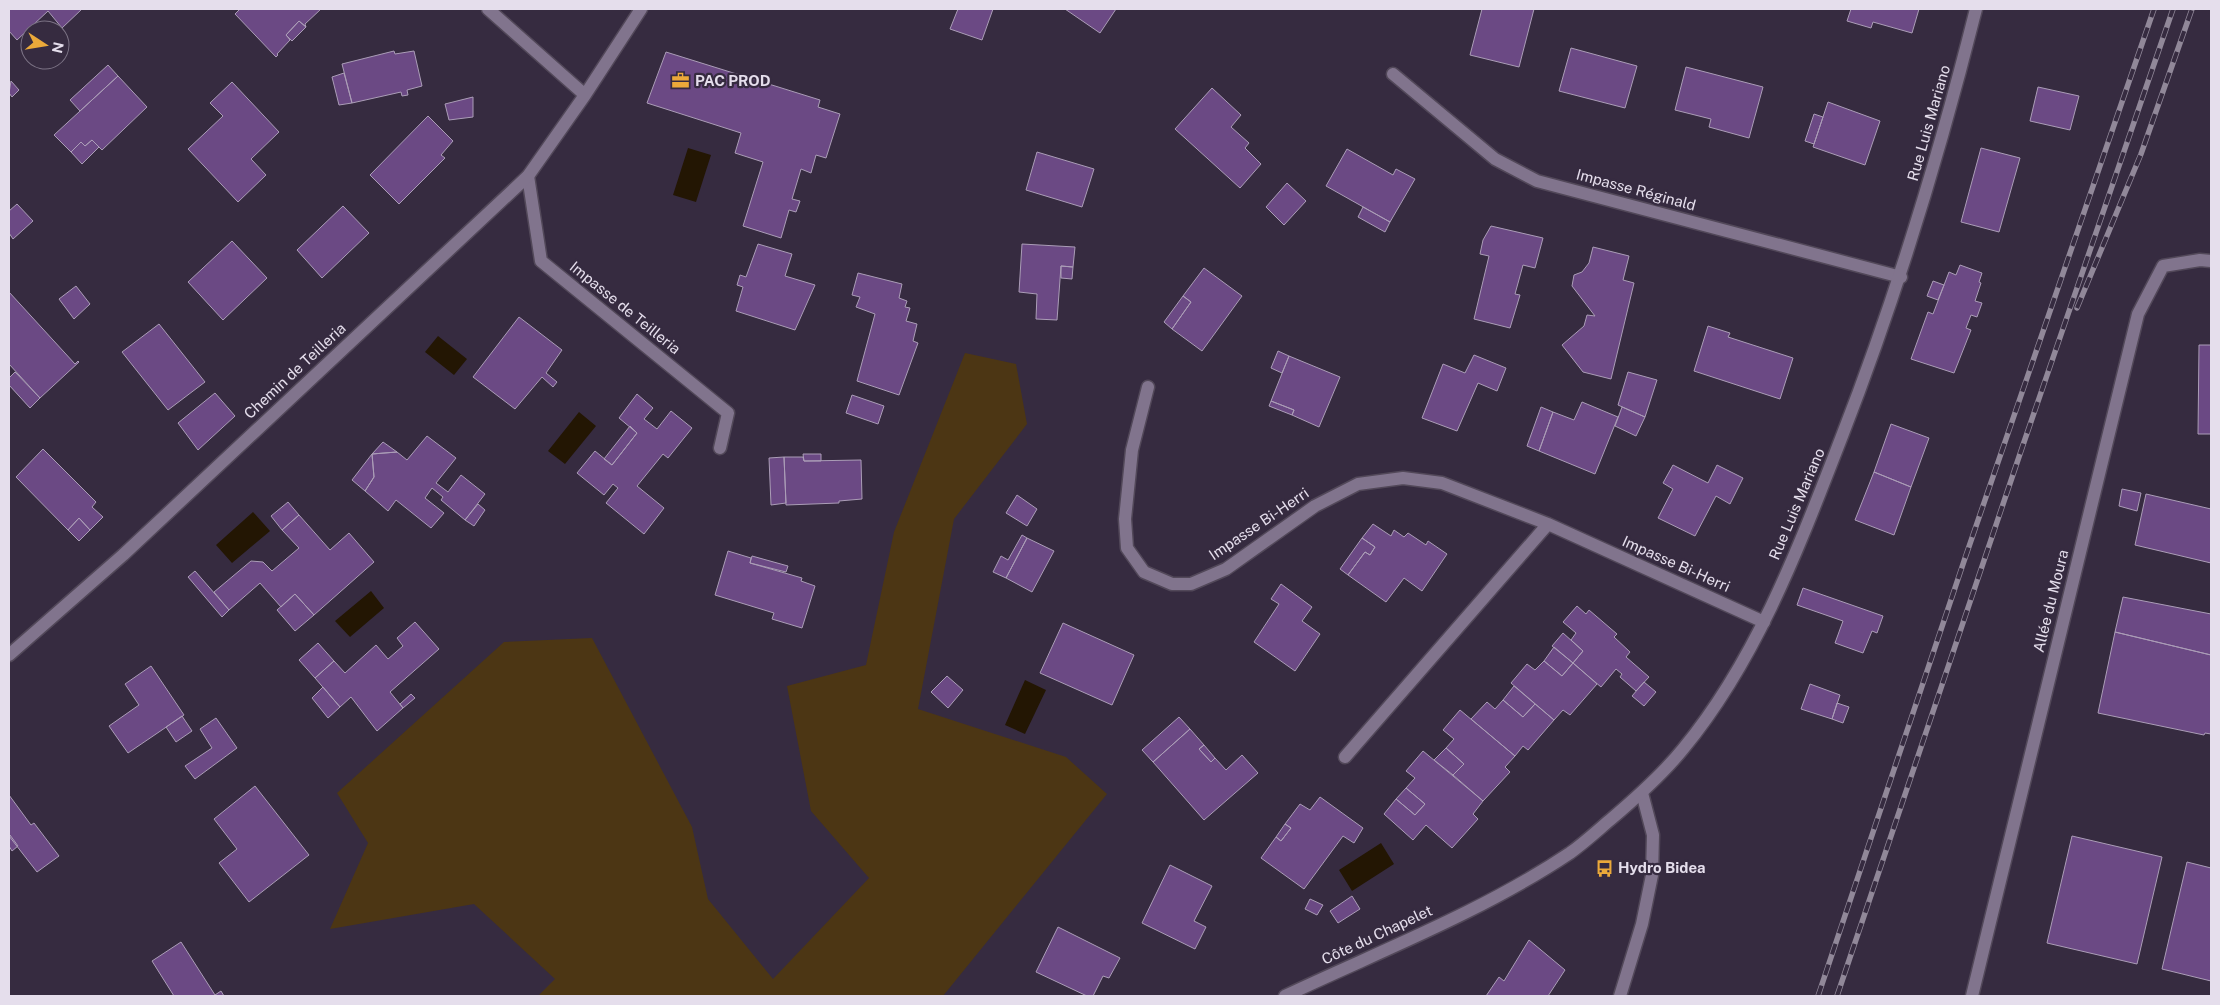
<svg xmlns="http://www.w3.org/2000/svg" width="2220" height="1005" viewBox="0 0 2220 1005" font-family="'Public Sans',sans-serif">
<rect width="100%" height="100%" fill="#362b40"/>
<path fill="#4c3614" d="M965,353L1016,364L1027,424L954,519L918,709L1066,757L1107,794L943,996H538L555,979L474,904L330,929L368,843L337,793L504,642L592,638L692,827L708,899L773,979L869,878L811,811L787,686L866,665L894,532Z"/>
<path fill="#231603" d="M688,148L711,155L696,202L673,195Z
M438,336L467,359L454,375L425,352Z
M579,412L596,426L565,464L548,451Z
M253,512L270,531L232,563L216,545Z
M371,591L384,608L350,637L335,621Z
M1025,680L1046,690L1025,734L1005,725Z
M1381,843L1394,864L1352,891L1339,870Z"/>
<path fill="#6b4984" stroke="#ab9db7" d="M9,9H82L62,28L48,11L17,40L9,31Z
M240,9H321L305,24L306,27L299,21L286,35L290,40L277,54L278,55L276,57L235,14Z
M958,9H993L982,40L950,29Z
M1065,9H1116L1100,33Z
M1482,9H1534L1519,67L1470,55Z
M1851,9H1919L1912,33L1873,22L1871,28L1847,21Z
M299,21L306,27L292,41L286,35Z
M1571,48L1637,66L1625,108L1559,91Z
M394,51L395,54L414,51L422,86L407,90L408,95L402,96L401,92L352,103L342,64Z
M666,52L820,100L818,107L840,114L826,158L816,155L811,173L801,169L792,199L800,201L796,212L789,210L781,238L743,226L763,162L735,153L741,133L647,103Z
M108,65L118,76L80,111L70,100Z
M1686,67L1763,87L1749,138L1709,127L1711,119L1675,110Z
M344,73L352,103L339,105L332,77Z
M118,76L147,107L102,150L92,140L85,146L81,142L71,152L54,135Z
M11,81L19,90L12,97L9,93Z
M232,82L279,132L251,159L266,175L238,202L188,149L223,116L210,103Z
M2038,87L2079,96L2070,130L2030,121Z
M1212,88L1241,115L1231,127L1249,143L1245,148L1261,164L1240,188L1175,129Z
M473,97V117L449,120L445,104Z
M1828,102L1880,121L1865,165L1813,147Z
M1814,114L1823,117L1814,144L1805,141Z
M428,116L453,141L441,155L445,158L399,204L370,175Z
M92,140L99,147L82,164L71,152L81,142L85,146Z
M1981,148L2020,158L1999,232L1961,222Z
M1347,149L1393,175L1396,169L1415,179L1390,222L1326,186Z
M1037,152L1094,169L1082,207L1026,190Z
M1287,183L1306,201L1284,225L1266,207Z
M17,204L33,221L13,239L9,233V211Z
M343,206L369,233L322,278L297,250Z
M1363,207L1390,222L1385,232L1358,217Z
M1491,226L1543,238L1535,268L1523,265L1515,294L1520,295L1510,328L1474,319L1489,256L1480,254L1483,240Z
M232,241L267,278L223,320L188,282Z
M758,244L792,254L785,276L815,285L795,330L736,311L743,287L737,285L740,275L746,277Z
M1022,244L1075,247L1073,267L1061,266L1057,320L1036,319L1037,294L1019,292Z
M1593,247L1629,256L1623,280L1634,283L1611,379L1583,372L1562,345L1584,326L1587,315L1595,316L1572,286L1574,275L1582,272L1589,263Z
M1960,265L1982,273L1979,282L1981,283L1975,301L1982,303L1977,317L1971,315L1966,328L1971,330L1954,373L1911,359L1928,312L1933,314L1949,272L1956,275Z
M1061,266L1073,267L1072,279L1061,278Z
M1204,268L1242,296L1202,351L1172,329L1191,302L1183,296Z
M858,273L902,284L899,298L907,301L905,307L910,308L906,321L917,324L913,341L918,343L899,395L857,381L875,314L856,307L860,297L852,295Z
M1933,281L1944,285L1938,300L1927,296Z
M76,286L90,304L74,319L59,299Z
M9,292L75,364L78,361L79,362L40,398L9,364Z
M1183,296L1191,302L1172,329L1164,322Z
M519,317L562,350L546,373L557,382L553,387L542,377L515,409L473,377Z
M159,324L205,382L168,410L122,352Z
M1708,326L1730,333L1728,337L1793,358L1780,399L1694,371Z
M2199,345H2211V434H2198Z
M1278,351L1289,356L1282,373L1271,368Z
M1474,355L1506,368L1497,391L1478,383L1457,431L1422,418L1443,364L1465,373Z
M1289,356L1340,377L1319,427L1292,415L1294,410L1271,401Z
M15,372L40,398L30,408L9,385V378Z
M1628,372L1657,380L1645,417L1618,405Z
M215,393L235,416L198,450L178,423Z
M637,394L653,408L644,419L657,429L671,411L692,428L668,458L663,454L637,486L664,508L644,534L606,503L618,488L613,484L604,495L577,473L595,451L612,465L637,433L619,418Z
M852,395L884,406L878,424L846,413Z
M1271,401L1294,410L1292,415L1269,406Z
M1582,402L1618,417L1595,474L1539,451L1553,412L1574,420Z
M1541,407L1553,412L1539,451L1527,446Z
M1622,407L1645,417L1636,436L1615,426Z
M1891,424L1929,438L1911,487L1874,472Z
M630,426L637,433L612,465L604,459Z
M427,436L456,458L436,483L448,492L461,475L485,494L465,520L441,500L443,497L432,488L425,498L444,513L431,528L396,500L388,511L365,491L374,477L372,454L397,452L407,460Z
M383,442L397,452L372,454Z
M43,449L96,502L92,507L103,517L90,530L79,518L68,530L16,477Z
M372,454L374,477L365,491L352,480Z
M803,454H821V461H804Z
M784,457L786,503L771,505L769,458Z
M784,457H803L804,461L861,460L862,499L839,501V503L786,505Z
M1673,465L1708,483L1717,465L1743,478L1730,504L1716,496L1695,536L1658,518L1673,489L1663,483Z
M1874,472L1911,487L1894,535L1855,520Z
M2122,489L2141,493L2137,511L2119,506Z
M2146,494L2211,509V563L2135,545Z
M1017,495L1037,509L1027,526L1006,513Z
M288,502L299,515L282,530L271,516Z
M478,504L485,510L474,526L465,520Z
M299,515L330,550L349,533L374,562L314,615L295,594L281,607L260,583L229,610L214,592L251,561L263,562L272,571L299,548L282,530Z
M79,518L90,530L79,541L68,530Z
M1373,524L1391,536L1394,530L1404,537L1408,533L1426,545L1428,541L1447,554L1422,591L1404,578L1386,602L1348,575L1365,552L1370,555L1375,547L1362,538Z
M1022,535L1027,538L1006,578L993,572L1001,556L1008,560Z
M1027,538L1054,551L1032,592L1006,578Z
M1362,538L1375,547L1370,555L1365,552L1348,575L1340,569Z
M728,551L751,558L750,563L802,578L801,581L815,586L802,628L772,619L774,613L715,595Z
M752,556L788,566L786,572L750,563Z
M195,571L229,610L222,617L188,577Z
M1281,584L1312,607L1302,621L1320,634L1295,671L1254,642L1279,604L1271,599Z
M1803,588L1883,616L1877,633L1872,631L1863,653L1835,643L1843,621L1797,605Z
M295,594L314,615L295,631L277,610Z
M2123,597L2211,614V655L2115,632Z
M1577,606L1586,614L1589,610L1617,634L1614,637L1630,652L1626,657L1649,677L1636,691L1620,677L1622,674L1616,669L1601,687L1573,663L1583,651L1571,640L1576,633L1563,622Z
M415,622L439,649L390,692L403,708L377,731L351,697L340,707L315,678L334,661L345,673L376,645L388,659L403,646L397,638Z
M1063,623L1134,655L1112,705L1040,673Z
M2115,632L2211,655V734L2205,733L2204,735L2098,713Z
M1563,633L1583,651L1573,663L1552,646Z
M318,643L334,661L315,678L299,660Z
M1554,647L1573,663L1562,676L1544,661Z
M1544,661L1562,676L1573,663L1597,684L1570,715L1563,710L1554,720L1511,683L1527,664L1535,670Z
M151,666L184,715L128,753L109,726L139,705L125,684Z
M947,676L963,690L948,708L931,692Z
M1644,682L1656,692L1644,706L1632,696Z
M1810,684L1840,695L1832,719L1801,709Z
M1514,686L1535,704L1523,717L1503,700Z
M323,687L340,707L328,718L312,698Z
M411,694L415,698L403,708L400,704Z
M1503,700L1523,717L1535,704L1554,720L1528,750L1523,746L1515,756L1471,719L1487,702L1495,709Z
M1837,703L1849,707L1843,723L1832,719Z
M1460,710L1515,756L1505,767L1510,772L1483,801L1453,775L1464,764L1446,748L1454,739L1443,730Z
M182,716L192,731L176,742L166,727Z
M1179,717L1190,729L1153,762L1142,750Z
M216,718L237,748L195,779L185,766L212,748L200,729Z
M1190,729L1204,745L1199,749L1211,762L1215,758L1226,770L1242,755L1258,773L1204,820L1153,762Z
M1204,745L1215,758L1211,762L1199,749Z
M1446,748L1464,764L1453,775L1434,760Z
M1423,751L1483,801L1473,814L1478,819L1452,848L1426,825L1413,840L1384,814L1396,799L1415,815L1425,804L1406,788L1415,778L1406,771Z
M255,786L309,855L249,902L219,863L237,849L214,819Z
M1406,788L1425,804L1415,815L1396,799Z
M9,795L31,825L34,823L59,856L37,872L9,836Z
M1320,797L1363,828L1354,843L1343,836L1304,889L1261,858L1276,837L1281,841L1291,828L1285,824L1300,804L1310,810Z
M1285,824L1291,828L1281,841L1276,837Z
M10,835L18,846L12,851L9,846Z
M2072,836L2162,857L2137,964L2047,943Z
M2187,862L2211,868V981L2162,969Z
M1170,865L1212,886L1194,921L1206,927L1195,949L1142,923Z
M1352,896L1360,909L1338,923L1330,911Z
M1310,899L1323,905L1317,915L1305,909Z
M1058,927L1120,958L1109,978L1103,976L1093,996H1087L1036,972Z
M1529,940L1565,970L1548,996H1486L1499,977L1504,981Z
M181,942L215,995L221,991L224,996H174L152,961Z"/>
<g fill="none" stroke-linecap="round" stroke-linejoin="round">
<defs>
<path id="service" d="M528,176L541,261L728,413L720,448"/>
<path id="minor" d="M488,9L585,95
M1393,74L1495,159L1537,181L1901,277
M1148,387L1132,450L1125,519L1127,548L1144,572L1172,584H1191L1226,569L1315,506L1358,484L1403,478L1442,483L1548,524L1764,622
M9,655L123,555L528,176L585,95L641,9
M1345,757L1548,524
M1620,996L1642,924L1652,875L1653,835L1642,793
M1972,996L2138,314L2163,266L2200,260L2211,261"/>
<path id="tertiary" d="M1285,996C1380,951 1482,912 1570,853C1584,843 1597,831 1610,820C1636,798 1662,775 1683,749C1758,658 1800,544 1842,436C1897,295 1939,156 1976,9"/>
</defs>
<use href="#service" stroke="#524859" stroke-width="15"/>
<use href="#minor" stroke="#524859" stroke-width="15"/>
<use href="#tertiary" stroke="#524859" stroke-width="15"/>
<use href="#service" stroke="#81748d" stroke-width="12"/>
<use href="#minor" stroke="#81748d" stroke-width="12"/>
<use href="#tertiary" stroke="#81748d" stroke-width="12"/>
<defs>
<path id="rail" d="M2077,308L2141,154L2192,9
M1818,996L1964,561L2154,9
M1837,996L2023,445L2173,9"/>
</defs>
<use href="#rail" stroke="#918899" stroke-width="5.5"/>
<use href="#rail" stroke="#362b40" stroke-width="4" stroke-dasharray="11" stroke-linecap="butt"/>
</g>
<defs>
<symbol id="office-bare" viewBox="-9 -9 18 18"><path d="M-6-3h4V-5.5h4V-3h4V5H-6ZM-1-4.5V-3h2v-1.5ZM-6 0V1H6V0Z" fill="#eba93a" stroke="#362b40" stroke-width="2.5" paint-order="stroke"/></symbol>
<symbol id="bus-bare" viewBox="-9 -9 18 18"><path d="M-5-6H5V4H4V6H2V4H-2V6H-4V4H-5ZM-3.5-4V0h7V-4ZM-3.5 1.2v1.5H-2V1.2ZM2 1.2v1.5H3.5V1.2Z" fill="#eba93a" stroke="#362b40" stroke-width="2.5" paint-order="stroke"/></symbol>
</defs>
<g fill-rule="evenodd">
<use href="#office-bare" x="668" y="68" width="25" height="25"/>
<use href="#bus-bare" x="1592" y="856" width="25" height="25"/>
</g>
<g text-anchor="middle" stroke-width="4.5" stroke-linejoin="round" paint-order="stroke">
<g font-size="15" font-weight="bold" fill="#e5deec" stroke="#362b40" text-anchor="start">
<text x="695" y="86">PAC PROD</text>
<text x="1618" y="873">Hydro Bidea</text>
</g>
<g font-size="15" fill="#e5deec" stroke="#362b40">
<text transform="translate(1929 123) rotate(-74)" y="5">Rue Luis Mariano</text>
<text transform="translate(1636 190) rotate(15)" y="5">Impasse Réginald</text>
<text transform="translate(625 308) rotate(39)" y="5">Impasse de Teilleria</text>
<text transform="translate(295 371) rotate(-43)" y="5">Chemin de Teilleria</text>
<text transform="translate(1797 504) rotate(-67)" y="5">Rue Luis Mariano</text>
<text transform="translate(1259 524) rotate(-34)" y="5">Impasse Bi-Herri</text>
<text transform="translate(1676 564) rotate(24)" y="5">Impasse Bi-Herri</text>
<text transform="translate(2051 601) rotate(-76)" y="5">Allée du Moura</text>
<text transform="translate(1377 935) rotate(-25)" y="5">Côte du Chapelet</text>
</g>
</g>
<rect width="2220" height="1005" fill="none" stroke="#e5deec" stroke-width="20"/>
<g transform="translate(45 45) rotate(102)"><circle r="24" fill="#362b40" stroke="#7c7385"/>
<path d="M0-4L9 19L0 12L-9 19Z" fill="#eba93a"/>
<text y="-8" font-size="14" font-weight="bold" text-anchor="middle" fill="#e5deec">N</text>
</g>
</svg>
